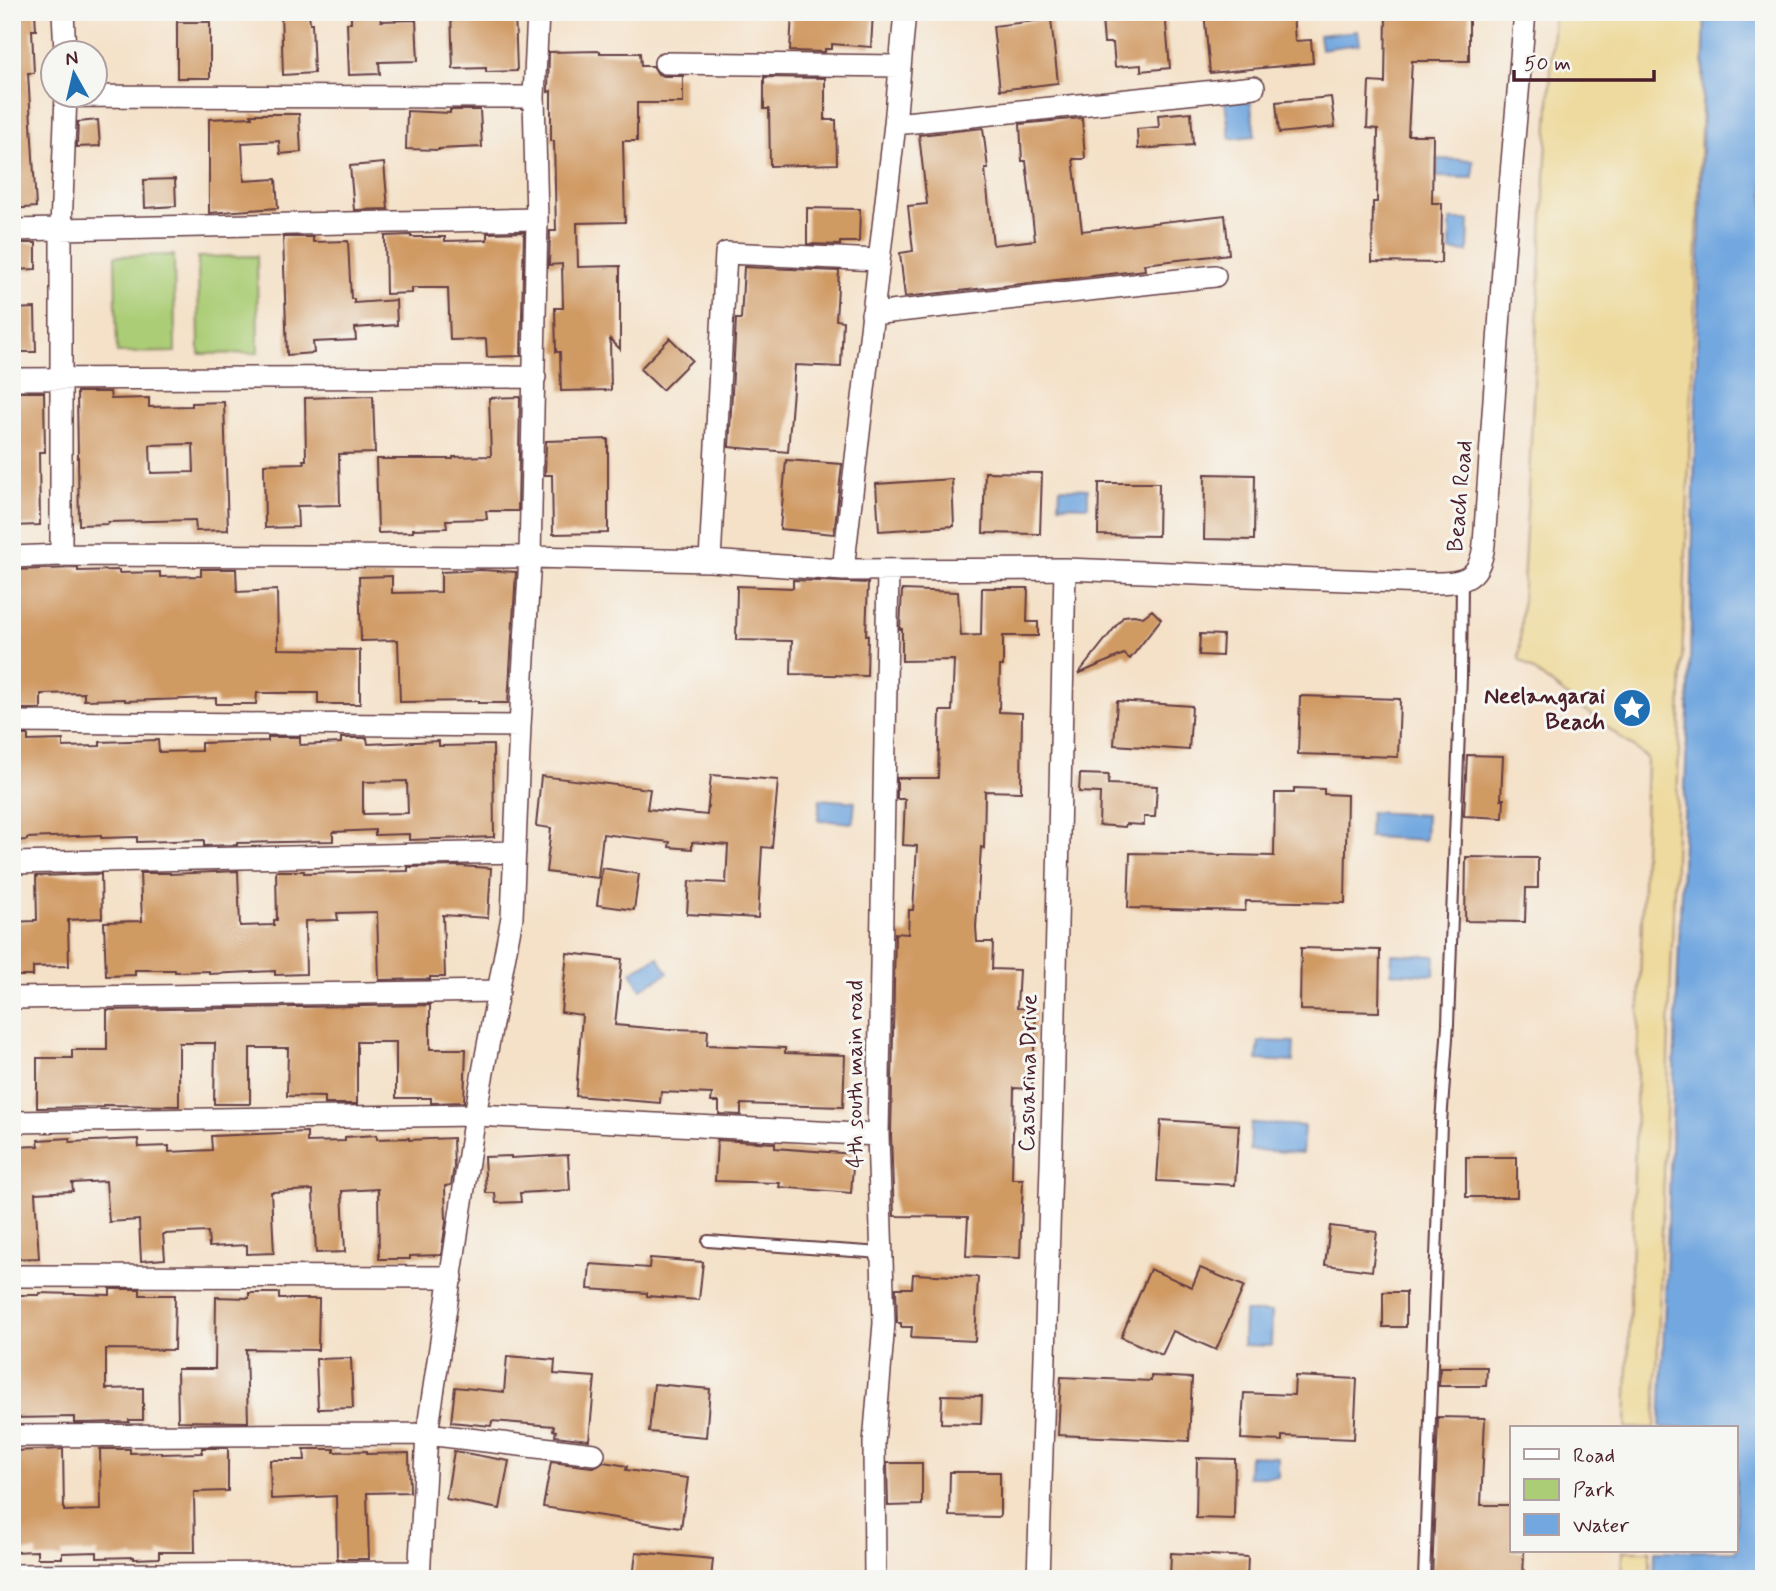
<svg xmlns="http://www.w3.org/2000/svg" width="1776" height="1591" viewBox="0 0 1776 1591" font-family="Mynerve,sans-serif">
<rect width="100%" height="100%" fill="#f6f6f2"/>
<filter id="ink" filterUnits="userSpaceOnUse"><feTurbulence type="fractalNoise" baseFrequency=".0143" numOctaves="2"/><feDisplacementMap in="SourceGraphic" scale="14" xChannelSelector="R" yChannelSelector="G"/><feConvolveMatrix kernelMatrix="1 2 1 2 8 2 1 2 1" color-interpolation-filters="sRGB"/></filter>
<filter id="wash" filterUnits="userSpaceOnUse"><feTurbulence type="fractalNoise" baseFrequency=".00686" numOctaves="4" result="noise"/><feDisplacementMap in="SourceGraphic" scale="28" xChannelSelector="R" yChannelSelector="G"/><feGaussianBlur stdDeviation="1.57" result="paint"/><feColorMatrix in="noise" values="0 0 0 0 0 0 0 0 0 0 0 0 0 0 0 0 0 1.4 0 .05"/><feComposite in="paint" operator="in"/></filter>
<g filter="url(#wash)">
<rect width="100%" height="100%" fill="#f4e1c8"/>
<path fill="#abcd76" stroke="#7a7650" stroke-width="2" d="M174,255L175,352L117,353L115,256Z
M257,256L258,353L199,354L198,257Z"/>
<path fill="#eeda9e" stroke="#9c7c64" stroke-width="2" d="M1554,12H1705L1655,1428H1626L1647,758L1519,659Z
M1623,1551H1650V1579H1622Z"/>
<path fill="#72a7df" stroke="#5e6385" stroke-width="2" d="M1705,12H1764V1579H1654L1655,1551H1736V1428H1660L1690,661Z
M1358,31L1360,44L1321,49L1319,35Z
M1250,98L1255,136L1230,139L1225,101Z
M1438,159L1473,160V178L1437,177Z
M1450,220H1469L1468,252L1450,251Z
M1060,488L1088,489V506L1059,505Z
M820,799L855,802L853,823L818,820Z
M1370,812L1426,815L1425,840L1369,837Z
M1392,954L1435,956L1434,975L1391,973Z
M658,957L668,973L641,989L631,972Z
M1259,1041L1294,1042L1293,1062L1257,1060Z
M1251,1123L1304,1126L1302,1153L1250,1150Z
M1244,1312H1272L1271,1346L1243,1345Z
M1249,1456L1278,1457V1477H1248Z"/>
<g id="blocks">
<path fill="#d09a64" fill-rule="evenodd" d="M12,12H35L36,30H32L34,73H28L36,207L12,209Z
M281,12H309L310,23H312L314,73L283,75Z
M351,12H381V21L416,20L418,61L379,62L380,74L349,75L347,23H351Z
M451,12H515L517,71L486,72V68L453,69Z
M792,12H873L871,47L832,44V49H825V52L790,51Z
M1204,12H1293L1295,41L1311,40L1313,63L1210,73Z
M1386,12H1469V61H1412L1408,135H1433L1432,203H1442L1441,263L1372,262L1373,202H1377L1378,129L1367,128L1369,82L1385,83Z
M1165,13L1170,68L1141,71V65L1115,67L1113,43H1104L1102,19Z
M1051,19L1058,83L1000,90L993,26Z
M177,22H210V78H177Z
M600,51V53H640L641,66H653L658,74L664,76H683V103H637V141H623L625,222L577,223L578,267L620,266V349L610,339L611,390L561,391L560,352H556L555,308H563L562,264L549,265L550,231H556L554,141H551V91L548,92L549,52Z
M764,77L825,78V120H836L837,164L770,166L769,109H764Z
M1331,97L1335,127L1279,133L1276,102Z
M450,110H480L482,147L439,149V150L406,149L407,111L450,113Z
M1191,112L1193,145L1138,149L1137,129L1159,127L1158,115Z
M251,114H299L301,152L280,154L279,141L242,143L244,181L276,179L278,208L209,213V119L252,117Z
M1082,118L1085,159H1073L1082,231L1225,215L1229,254L1144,264L1145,270L905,297L900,253L913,251L908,206L927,204L919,135L983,128L988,169H985L993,245L1035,240L1026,161H1022L1020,124Z
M98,120L100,146L77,147L78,122Z
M384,163L388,209L354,210L350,166Z
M175,179L176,206L145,208L144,180Z
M807,208L860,209L859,242H840V245L807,244Z
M524,232L521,356L487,357L486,339L450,340L448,288H412V293L386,294L385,236L411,235V237H445V241L487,240V233Z
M283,237H313V242L348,241L351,299H354V303L396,300L397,325L355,328L356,340L313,342L314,353L287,355Z
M12,243H36V269L12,270Z
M744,267L839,271L836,320L843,321L841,367L795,365L788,452L729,447L736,319H741Z
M35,308L36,352H12V309Z
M670,338L692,360L662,390L640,369Z
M12,392H44L45,452H39L40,525L12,526Z
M77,392H110L111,399L149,398V407L192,406V403L224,402L228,530L196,531L195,520L108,522V524L79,525ZM193,444L194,472L151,473L150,445Z
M373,396L375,453L339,454L340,505L297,506L298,527L265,528L264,464L304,463L303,460H306L305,398Z
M520,397L518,511H486L487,519L446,520L447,528L413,529V532L378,533L376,459H453V457L491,456L489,398Z
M608,439V533L553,534L552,475H545L546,441Z
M786,460L842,464L834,534L780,529Z
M985,472L1042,473L1040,534L983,533Z
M1205,474L1255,475L1254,540L1204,539Z
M952,479L954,526L879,531L876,484Z
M1099,483H1159L1158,536L1098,535Z
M78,568V571L119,570V573L160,572V577L201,576V569H236L237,592L277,590L278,649L360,650V704H318V693H257L256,704H216V698L125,701V699L84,700V693L41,694V709H12V570Z
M481,570L516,572L508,703H478V701L400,702L398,640L361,641L359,577L392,576V593L441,592V572Z
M793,580L868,583L866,635H868L867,676L791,674L792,641L736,640L737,586L793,588Z
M982,588H1028L1027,622H1038V636H1003V666H1000L999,712L1022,713L1021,792L985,791L984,848L981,847L976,927L977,942H993L992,969L1019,970L1017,1008L1036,1009L1032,1089L1014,1088L1012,1179H1023L1020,1258L966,1256L968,1217L894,1216L891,1135L895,933L908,934L909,910H913L917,846L903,845L905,799H897V778H938L940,711H952L954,660L902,661V629H900L902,590L958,592L961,636L981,635Z
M1152,610L1161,619L1130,659L1124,654L1078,674L1124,616L1134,615L1143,617Z
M1200,634L1223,635L1222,656L1199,655Z
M1300,696L1400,699L1398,757L1298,754Z
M1117,701L1192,706L1189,750L1114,745Z
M12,735H28V741L63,740V747L100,746V742L158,740L159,752L201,751V743L268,741V737H300V745L341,743V738H367L368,744L439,741V746L493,745L494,837L409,840V834L375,835V830L333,832V841L237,843V845L204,846V840L137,842V837L101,838V835L27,838V840L12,841ZM407,781L408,813L363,814V782Z
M1467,755L1503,756L1501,799H1504L1503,818L1464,816Z
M1080,774L1109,775L1108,784L1157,786L1155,817H1144V825L1126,824L1125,827L1099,825L1100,793L1079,792Z
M711,775L778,780L772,848L762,847L758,918L687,914L689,881L726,883L728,845L692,842V849L669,847L670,842L603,834L598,878L546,872L551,828L536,826L541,776L650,789L647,809L707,815Z
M1294,788L1324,789V794L1347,795L1345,903L1246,901L1245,911L1128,908L1130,853L1274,856L1275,793H1294Z
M1466,857L1538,858V888H1526L1525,922L1465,921Z
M459,866L491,868L488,918L443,915L445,977H430V979L379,980L377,912L337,913L338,920L305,921L306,974L275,975V971L209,974V971L175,972V970H135V975L106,976L104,922L142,921L140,873H170V874L238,871L240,926L274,925V920H277L276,871H304V873L408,871V867Z
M602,868L639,874L634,910L597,905Z
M101,874L102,918L68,920L69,966L33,967V976H12V922L34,921V920H37L36,876Z
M1301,948L1380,950L1379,1012L1300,1010Z
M567,953L622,959L615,1025L672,1030V1029L708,1030L707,1045L785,1048V1053L845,1055L843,1107L741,1104V1115L719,1114V1102H711L712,1094L661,1092L660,1103L576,1096L582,1015L561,1012Z
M430,1005V1049H466L464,1102L431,1103V1098H396V1042H357V1104H325V1097L287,1096L288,1048H250V1104H214L215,1043H179V1106L104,1105V1107L37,1108V1058H72V1050H107V1010Z
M1161,1120L1239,1125L1235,1185L1157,1181Z
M307,1132V1142L345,1141V1137L377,1135V1139L409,1138V1140L453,1138L454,1167L451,1185L445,1186L446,1222L441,1255L410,1256V1259H379L378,1189L342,1191L345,1252L316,1253L313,1190L271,1192L274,1253L247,1254V1245L209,1247L208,1232L163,1234L165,1259L141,1261L139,1220L109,1222L106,1181L72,1183L73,1191L35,1193L39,1258L12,1259V1147L39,1146L38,1140L70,1138V1142L138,1139L139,1147L169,1146V1152L212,1150L211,1136Z
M717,1140L775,1143V1148L854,1154L851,1193L779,1187L780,1183L715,1181Z
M568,1155L570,1190L520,1193L521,1202L496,1203L495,1193H486L484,1157L511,1156V1158Z
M1466,1157H1517V1197H1466Z
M1330,1226L1377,1232L1372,1271L1325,1265Z
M650,1258L703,1262L699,1300L647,1296V1293L588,1289L590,1264L649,1268Z
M1200,1268L1244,1286L1216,1350L1173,1331L1162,1355L1121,1337L1150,1269L1192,1287Z
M913,1274L978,1277L975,1341L911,1338L912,1327H901V1323H897L896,1288H912Z
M110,1289H140V1295H175L174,1350L106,1349V1389L143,1388V1420H129V1422L74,1423V1417L12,1418V1295H39V1293L110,1295Z
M1383,1292H1406V1327H1383Z
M249,1293H279V1299H319L318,1350L246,1349L248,1422L178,1421L177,1369H215L216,1297L249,1298Z
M507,1356L555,1360L554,1374L595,1377L589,1440L555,1436L556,1431L553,1430L554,1426L492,1421L491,1426L451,1422L455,1387L504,1392Z
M351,1358L353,1408L318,1409L316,1359Z
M1440,1367H1487L1486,1386H1439Z
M1151,1376L1192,1378L1189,1441L1058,1435L1061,1377L1151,1381Z
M1295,1376L1357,1379L1354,1439L1282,1436V1441L1241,1439L1244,1393L1294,1395Z
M654,1384L710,1389L706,1437L649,1432Z
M942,1395L982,1396L981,1424L941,1423Z
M1438,1417L1485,1418L1481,1505H1512V1551H1524L1523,1579H1432Z
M202,1448H228V1491L194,1492L195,1552H159V1558L134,1559V1557L97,1558V1552L62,1553V1558H37V1551L12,1552V1451L63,1449L64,1511L101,1510L100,1449H130V1453L161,1452V1454L202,1453Z
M304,1449H334V1452L367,1451V1454L409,1453L410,1492L367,1493L369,1559H337L336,1496L271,1499L270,1460H305Z
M454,1451L509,1461L500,1509L446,1499Z
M1197,1458L1235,1459L1234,1519L1196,1518Z
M551,1462L592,1467L598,1466L604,1462L627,1466L626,1470L688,1478L681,1528L543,1507Z
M887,1463H922V1505L888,1506Z
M950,1472H1000V1517L949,1516Z
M636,1552L713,1559L711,1579H633Z
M1171,1553L1248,1557L1247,1579H1170Z"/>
</g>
</g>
<g filter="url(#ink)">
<use href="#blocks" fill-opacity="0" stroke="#643c43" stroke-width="2"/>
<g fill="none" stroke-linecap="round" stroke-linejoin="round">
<defs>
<path id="lane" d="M708,1241L882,1253
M1424,1579L1441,1123L1448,1024L1461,677L1462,580"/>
<path id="street" d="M63,12L65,52
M665,63L900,66
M66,96L534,97
M895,124L1254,87
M12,230L537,219
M872,314L1215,276
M12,379L535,377
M61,555V229L66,94
M12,557L61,555L530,557L710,561L843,570L1065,569L1425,583C1459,583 1480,584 1484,544L1504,255L1525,12
M710,561L726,253L879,260
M843,570L895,124L905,12
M12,722L520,726
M12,863L515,852
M12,998L499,991
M12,1122L475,1115L878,1135
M12,1276L452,1277
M12,1436L427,1434L594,1454
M12,1575L420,1572
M419,1579L427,1434L475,1115L512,917L520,726L530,557L537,219L534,97L538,12
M875,1579L874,1443L884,1323L878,1135L888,570
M1038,1579L1053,1102L1065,569"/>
</defs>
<use href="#lane" stroke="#643c43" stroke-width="14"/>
<use href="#street" stroke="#643c43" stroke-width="24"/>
<use href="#lane" stroke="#fff" stroke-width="10"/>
<use href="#street" stroke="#fff" stroke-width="21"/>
</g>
</g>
<defs>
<symbol id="sight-disc" viewBox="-11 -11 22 22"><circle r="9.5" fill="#1f6fb2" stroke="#f6f6f2"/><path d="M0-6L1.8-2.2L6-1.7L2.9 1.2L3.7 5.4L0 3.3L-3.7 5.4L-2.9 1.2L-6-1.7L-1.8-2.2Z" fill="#fff"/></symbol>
</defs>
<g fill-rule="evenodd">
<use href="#sight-disc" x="1610" y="686" width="44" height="44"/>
</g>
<g text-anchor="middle" stroke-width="6" stroke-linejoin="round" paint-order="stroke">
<g font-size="23" fill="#4a1f2b" stroke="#f6f6f2">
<text transform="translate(1459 496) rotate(-85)" y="8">Beach Road</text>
<text transform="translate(1027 1073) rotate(-89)" y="8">Casuarina Drive</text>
<text transform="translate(854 1074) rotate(-90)" y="8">4th south main road</text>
</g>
<g font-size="23" font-weight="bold" fill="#4a1f2b" stroke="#f6f6f2" text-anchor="end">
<text x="1605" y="703">Neelangarai<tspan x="1605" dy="26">Beach</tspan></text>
</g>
</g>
<rect width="1776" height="1591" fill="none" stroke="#f6f6f2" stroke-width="42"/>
<rect x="1510" y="1426" width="228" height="126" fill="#f6f6f2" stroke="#b1a0a2" stroke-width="2"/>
<rect x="1524" y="1449" width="35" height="10" fill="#ffffff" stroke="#b1a0a2" stroke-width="2"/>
<text x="1573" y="1462" font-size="21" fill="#4a1f2b">Road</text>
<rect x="1524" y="1479" width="35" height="21" fill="#abcd76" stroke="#b1a0a2" stroke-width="2"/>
<text x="1573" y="1496" font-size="21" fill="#4a1f2b">Park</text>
<rect x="1524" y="1514" width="35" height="21" fill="#72a7df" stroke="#b1a0a2" stroke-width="2"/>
<text x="1573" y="1532" font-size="21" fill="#4a1f2b">Water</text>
<g transform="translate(74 74) rotate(352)"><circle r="33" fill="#f6f6f2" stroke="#b1a0a2" stroke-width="2"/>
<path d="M0-5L12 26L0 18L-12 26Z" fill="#1f6fb2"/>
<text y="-10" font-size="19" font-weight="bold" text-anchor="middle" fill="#4a1f2b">N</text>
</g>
<path d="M1514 70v10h140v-10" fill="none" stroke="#4a1f2b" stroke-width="3.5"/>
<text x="1524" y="70" font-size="21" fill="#4a1f2b" stroke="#f6f6f2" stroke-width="5" paint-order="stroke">50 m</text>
</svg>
